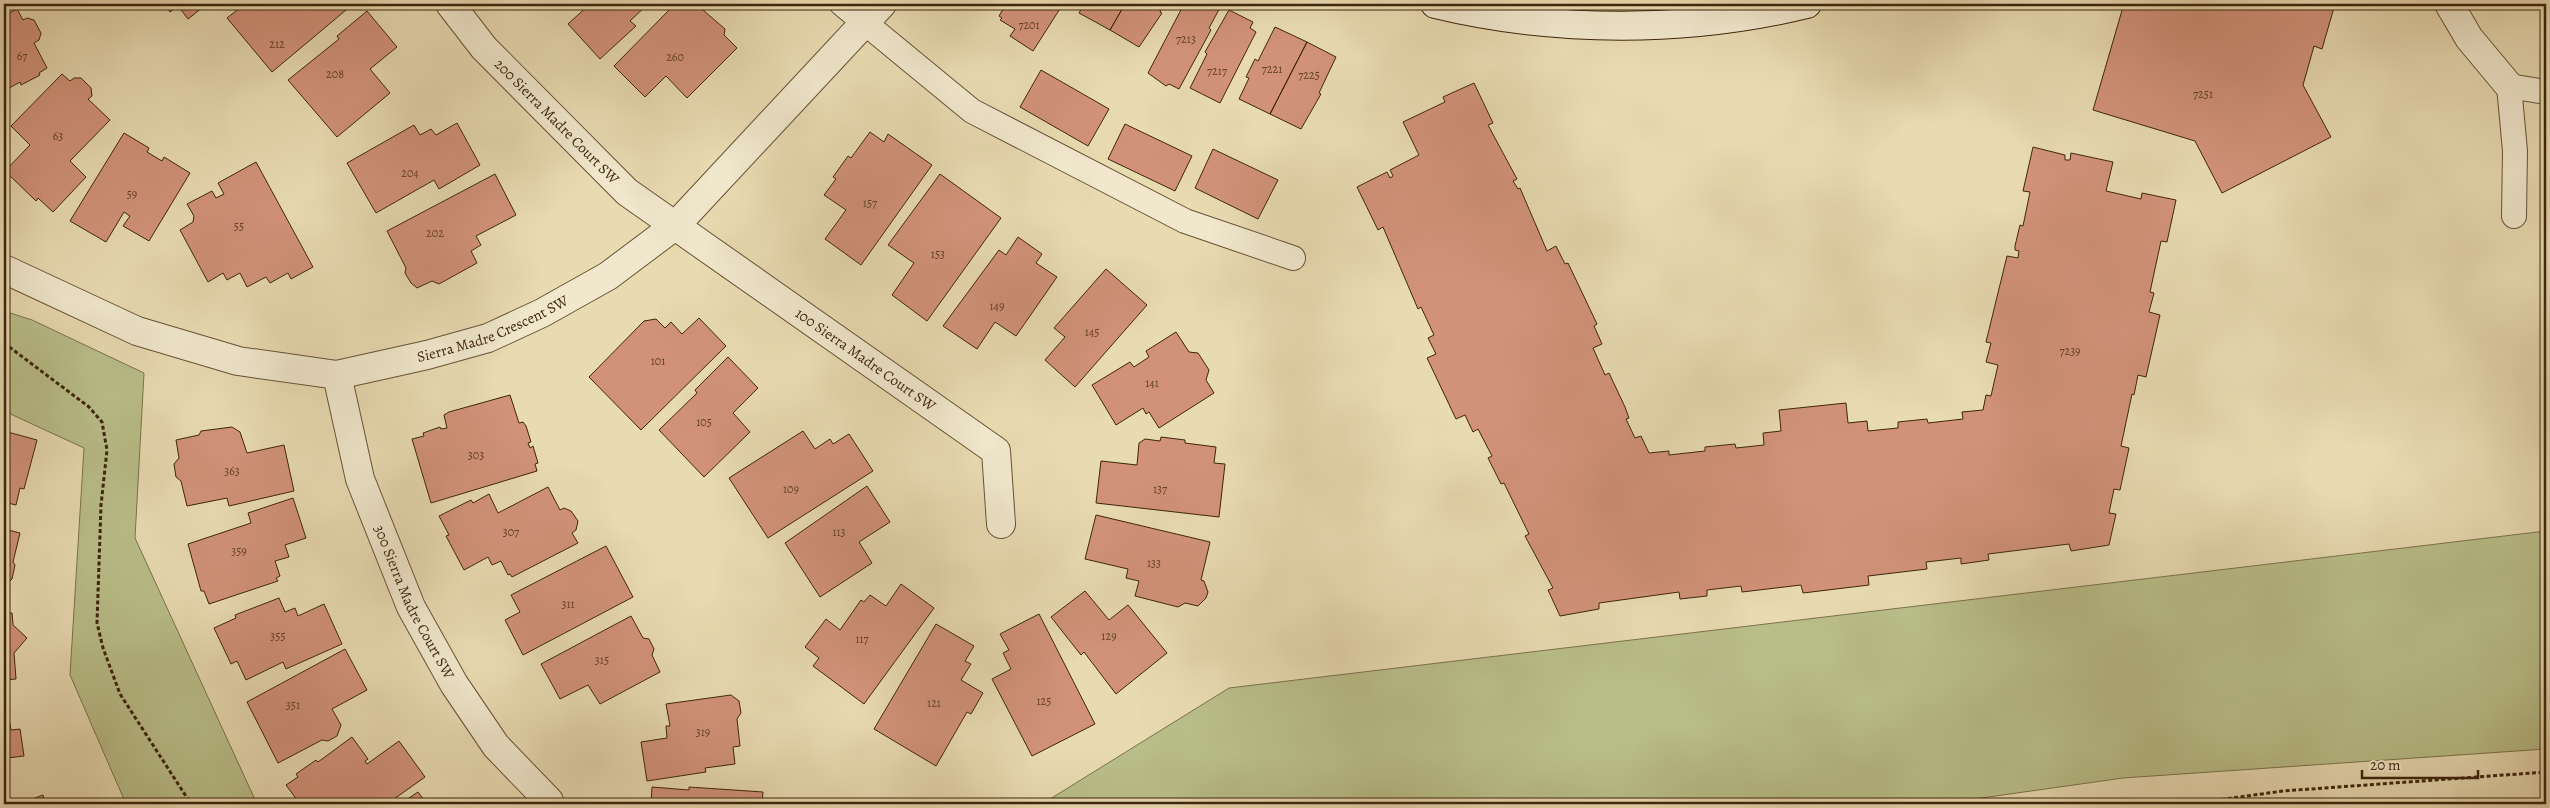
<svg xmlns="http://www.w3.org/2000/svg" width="2550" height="808" viewBox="0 0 2550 808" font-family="Alegreya,serif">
<rect width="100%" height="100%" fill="#e8dab1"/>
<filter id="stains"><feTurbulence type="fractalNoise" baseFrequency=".004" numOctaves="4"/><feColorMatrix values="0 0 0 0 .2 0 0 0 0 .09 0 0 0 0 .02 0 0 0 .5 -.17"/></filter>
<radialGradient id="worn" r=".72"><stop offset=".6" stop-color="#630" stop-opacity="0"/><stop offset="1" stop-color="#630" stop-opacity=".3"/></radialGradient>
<path fill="#b9be89" stroke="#7c724b" d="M4,311L32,320L144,373L135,538L257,804H126L70,675L84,448L4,411Z
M2546,531V749L2123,778L1939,804H1042L1229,688Z"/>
<path fill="#d19279" stroke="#3e250d" d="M163,4H207L188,19L178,6L170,12Z
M245,4H352V5L272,72L227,18Z
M590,4H648L630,21L636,26L600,59L568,24Z
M675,4H696L725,29L724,35L737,48L687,98L666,76L645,97L614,66Z
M1006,4H1063L1033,51L1010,36L1015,29L1000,20L1002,18L999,16Z
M1084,4H1125L1110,30L1079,13Z
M1125,4H1164L1160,12L1162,13L1139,47L1110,30Z
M1184,4H1222L1209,28L1211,30L1179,89L1169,84L1166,86L1148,73Z
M2122,4H2335L2322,49L2314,46L2303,85L2331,137L2222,193L2195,141L2093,110L2123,7Z
M17,9L23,20L27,18L34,20L41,33L39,40L34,43L47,68L39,73L40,75L21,85L20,82L4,91V16Z
M1229,10L1253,22L1250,28L1256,32L1220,103L1190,88L1207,54L1205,52Z
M367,11L397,47L370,69L390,93L337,137L288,80L339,39L337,36Z
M1275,27L1307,42L1270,114L1239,99L1249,78L1246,77L1255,59L1258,61Z
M1307,42L1336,57L1319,93L1321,94L1301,129L1270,114Z
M1041,70L1109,109L1088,146L1020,107Z
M62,74L70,81L74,78H81L91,88L92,96L88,99L110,120L70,161L86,177L53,212L38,198L36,201L5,171L30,145L11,126Z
M1474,83L1493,123L1488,125L1517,179L1513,181L1518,189L1520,188L1547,251L1556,246L1565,264L1568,263L1597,324L1594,326L1602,344L1593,348L1605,375L1609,373L1625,407L1629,418L1626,419L1635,438L1641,436L1649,453L1669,451V455L1705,451V447L1735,444L1736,448L1764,445L1763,433L1781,431L1779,410L1846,403L1848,423L1867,421L1868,431L1898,428V422L1927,419L1928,423L1963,419L1962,412L1983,410L1986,395L1991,396L1998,365L1986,362L1991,343L1986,342L2007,256L2018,258L2019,251L2015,250V246L2020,225L2023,226L2030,192L2023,191L2033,147L2065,155V160H2070L2071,153L2113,162L2106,191L2141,199L2142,193L2176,200L2167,242L2161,241L2150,292L2154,293L2149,312L2160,315L2146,377L2138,375L2134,395L2132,394L2121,446L2129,448L2120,490L2114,489L2109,513L2116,514L2109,545L2071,551L2069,544L1988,554L1989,560L1961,564V558L1926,562L1927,569L1868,576L1869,585L1803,593L1801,585L1742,592L1741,586L1707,590V596L1680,599L1679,592L1599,603V609L1560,616L1548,590L1553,588L1525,536L1529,534L1504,483L1501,484L1488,458L1492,456L1478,429L1473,432L1465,415L1456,419L1427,358L1436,354L1428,338L1434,335L1421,307L1418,309L1383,227L1378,230L1357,187L1387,172L1390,178L1393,176L1390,170L1419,155L1403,122L1445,102L1443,97Z
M457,123L480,165L439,189L434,180L376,213L347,163L414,125L420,135L431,129L436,135Z
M1125,124L1192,156L1175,191L1108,159Z
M870,132L884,142L888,134L932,165L861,265L825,239L846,210L824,195L836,179L833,177L848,156L851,158Z
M124,133L149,148L147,152L162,161L164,157L190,173L149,241L123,226L130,216L124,212L106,242L70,221Z
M1213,149L1278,180L1258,219L1195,188Z
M256,162L313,267L291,279L288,273L270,283L266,277L247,287L240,273L227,280L223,273L208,282L180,230L193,222L194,216L187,204L212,191L216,198L224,194L218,183Z
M495,174L516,215L476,236L481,245L471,251L477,263L439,284L432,281L417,288L411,283L405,273L406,268L387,231Z
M940,174L1001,218L927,321L892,295L914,263L888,245Z
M1018,237L1042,254L1036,263L1057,277L1016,336L995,322L977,349L943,326L999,250L1006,255Z
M1106,269L1147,305L1075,387L1045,360L1065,337L1054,328Z
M699,318L726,346L641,430L589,377L644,321L656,319L665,328L671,322L682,334Z
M1176,332L1189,352L1198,353L1200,356L1209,370L1206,380L1214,393L1159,428L1149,412L1146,414L1143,408L1116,425L1092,385L1130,362L1134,367L1149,357L1146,351Z
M728,357L758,388L733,413L750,432L704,477L659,430L697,393L695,390Z
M510,395L519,423L523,422L526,426L531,442L528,443L530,448L533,446L538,463L535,464L537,471L431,503L412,439L424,436L423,433L440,427L441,429L447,428L444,415L449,412Z
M232,427L240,432L247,453L284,445L294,491L229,506L227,498L187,506L181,481L176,477L174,464L179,458L176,440L199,435L201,431Z
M4,431L37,440L24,489L20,488L16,505L4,502Z
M803,431L815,449L830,439L833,444L849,434L873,471L768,538L729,478Z
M1161,437L1185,440V443L1216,447L1214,463L1225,464L1219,517L1096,503L1101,461L1137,465L1139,443L1145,439L1160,441Z
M867,486L890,522L859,542L872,563L820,597L785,543Z
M548,487L560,510L564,508L571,511L578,521L576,530L572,533L578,543L512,577L510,574L508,575L501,561L492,565L488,557L464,570L446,536L449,535L439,516L471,500L473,503L489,494L498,513Z
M293,498L306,538L285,545L289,557L275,561L280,576L276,578L278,581L209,604L204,591H201L188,544L251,523L248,513Z
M1096,515L1210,542L1201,580L1204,581L1208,592L1206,598L1198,606L1185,603L1178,607L1135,596L1139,581L1126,578L1128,569L1085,559Z
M4,529L20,533L13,562L15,565L12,579L8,583L4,582Z
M606,546L633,597L523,655L505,620L520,612L511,595Z
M901,584L934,608L864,704L813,666L819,658L805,647L826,619L840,630L861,600L864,602L870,595L886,606Z
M1085,591L1109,620L1128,605L1167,653L1116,694L1084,652L1081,655L1051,617Z
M279,598L285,612L295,608L298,616L324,604L342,644L286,669L283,662L246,680L237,661L231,664L214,628L236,618L235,615Z
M4,613H12L13,625L27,638L14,653L16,679L4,680Z
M1039,614L1095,724L1032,756L992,679L1011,669L1003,653L1009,650L1000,634Z
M631,616L643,638L649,639L654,649L652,655L660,672L600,704L588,685L560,699L541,664Z
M936,624L974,646L965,661L971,664L961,680L983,693L971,714L967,712L936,766L874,729Z
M345,649L367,690L332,709L341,725L337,736L328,741L322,740L278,763L247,702Z
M731,695L739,701L741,713L737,719L740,746L733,747L735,764L705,768L706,772L647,781L641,742L667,738L666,726H670L666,704Z
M4,707H7L11,730L20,729L24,756L7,758L8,765L4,766Z
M352,737L368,759L365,761L367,764L399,741L425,777L387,804H300L286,785L298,777L296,774L316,760L318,762Z
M652,787L689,790V787L763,792L762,804H651Z
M418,792L427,804H400Z
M43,795L46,804H19Z"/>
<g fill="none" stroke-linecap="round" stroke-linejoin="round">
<defs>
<path id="lane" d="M842,4L972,111L1185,221L1293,258
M2514,216L2515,151L2509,86L2546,92"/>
<g id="street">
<path id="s1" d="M450,4L484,48L627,192L996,451L1001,524"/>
<path d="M2449,4L2469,38L2509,86"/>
<path id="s2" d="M4,269L137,331L238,361L337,375L427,355L488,338L542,313L608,276L676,225L882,4"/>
<path id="s3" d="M337,375L360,479L411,607L454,684L496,746L549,801"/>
</g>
<path id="secondary" d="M1435,4C1555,33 1687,33 1807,4"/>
</defs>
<use href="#lane" stroke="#685236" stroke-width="26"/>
<use href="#street" stroke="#685236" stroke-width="30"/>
<use href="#secondary" stroke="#3e250d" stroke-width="30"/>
<path stroke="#3e250d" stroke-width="3" stroke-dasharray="4 2.5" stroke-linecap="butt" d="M4,343L89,407L102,422L107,450L101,505L97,623L103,648L120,694L191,804
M2189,804L2283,791L2546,772"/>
<use href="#lane" stroke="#f0e7cc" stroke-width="24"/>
<use href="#street" stroke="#f0e7cc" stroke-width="28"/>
<use href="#secondary" stroke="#f0e7cc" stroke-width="28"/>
</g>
<g text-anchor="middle" stroke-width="5" stroke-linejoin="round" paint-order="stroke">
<g font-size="12" fill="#634028">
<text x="1029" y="29">7201</text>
<text x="1186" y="43">7213</text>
<text x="277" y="48">212</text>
<text x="22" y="60">67</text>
<text x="675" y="61">260</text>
<text x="1272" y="73">7221</text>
<text x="1217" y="75">7217</text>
<text x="335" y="78">208</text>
<text x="1309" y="79">7225</text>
<text x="2203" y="98">7251</text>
<text x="58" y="140">63</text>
<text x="410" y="177">204</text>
<text x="132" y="198">59</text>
<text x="870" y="207">157</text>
<text x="239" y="230">55</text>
<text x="435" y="237">202</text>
<text x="938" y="258">153</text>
<text x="997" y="310">149</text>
<text x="1092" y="336">145</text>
<text x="2070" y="355">7239</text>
<text x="658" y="365">101</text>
<text x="1152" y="387">141</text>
<text x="704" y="426">105</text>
<text x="476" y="459">303</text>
<text x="232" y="475">363</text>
<text x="791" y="493">109</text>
<text x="1160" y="493">137</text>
<text x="511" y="536">307</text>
<text x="839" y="536">113</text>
<text x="239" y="555">359</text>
<text x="1154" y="567">133</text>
<text x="568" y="608">311</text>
<text x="278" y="640">355</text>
<text x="1109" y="640">129</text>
<text x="862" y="643">117</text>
<text x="602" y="664">315</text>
<text x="1044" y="705">125</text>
<text x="934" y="707">121</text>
<text x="293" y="709">351</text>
<text x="703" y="736">319</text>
</g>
<g font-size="15" fill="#3e250d" stroke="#f0e7cc">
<text dy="5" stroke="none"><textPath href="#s1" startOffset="159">200 Sierra Madre Court SW</textPath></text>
<text dy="5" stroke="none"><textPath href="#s2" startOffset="515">Sierra Madre Crescent SW</textPath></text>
<text dy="5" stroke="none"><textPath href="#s1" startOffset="550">100 Sierra Madre Court SW</textPath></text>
<text dy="5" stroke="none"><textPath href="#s3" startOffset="241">300 Sierra Madre Court SW</textPath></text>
</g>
</g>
<rect width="2550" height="808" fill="none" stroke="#e8dab1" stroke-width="20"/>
<rect x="5" y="5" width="2540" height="798" fill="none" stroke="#3e250d" stroke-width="2.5"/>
<rect x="10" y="10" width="2530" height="788" fill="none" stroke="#3e250d"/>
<path d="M2362 770v8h116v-8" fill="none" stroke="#3e250d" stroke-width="2.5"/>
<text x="2370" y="770" font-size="15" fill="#3e250d" stroke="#f0e7cc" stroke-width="4" paint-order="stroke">20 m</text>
<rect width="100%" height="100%" filter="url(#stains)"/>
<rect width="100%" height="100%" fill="url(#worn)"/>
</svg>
